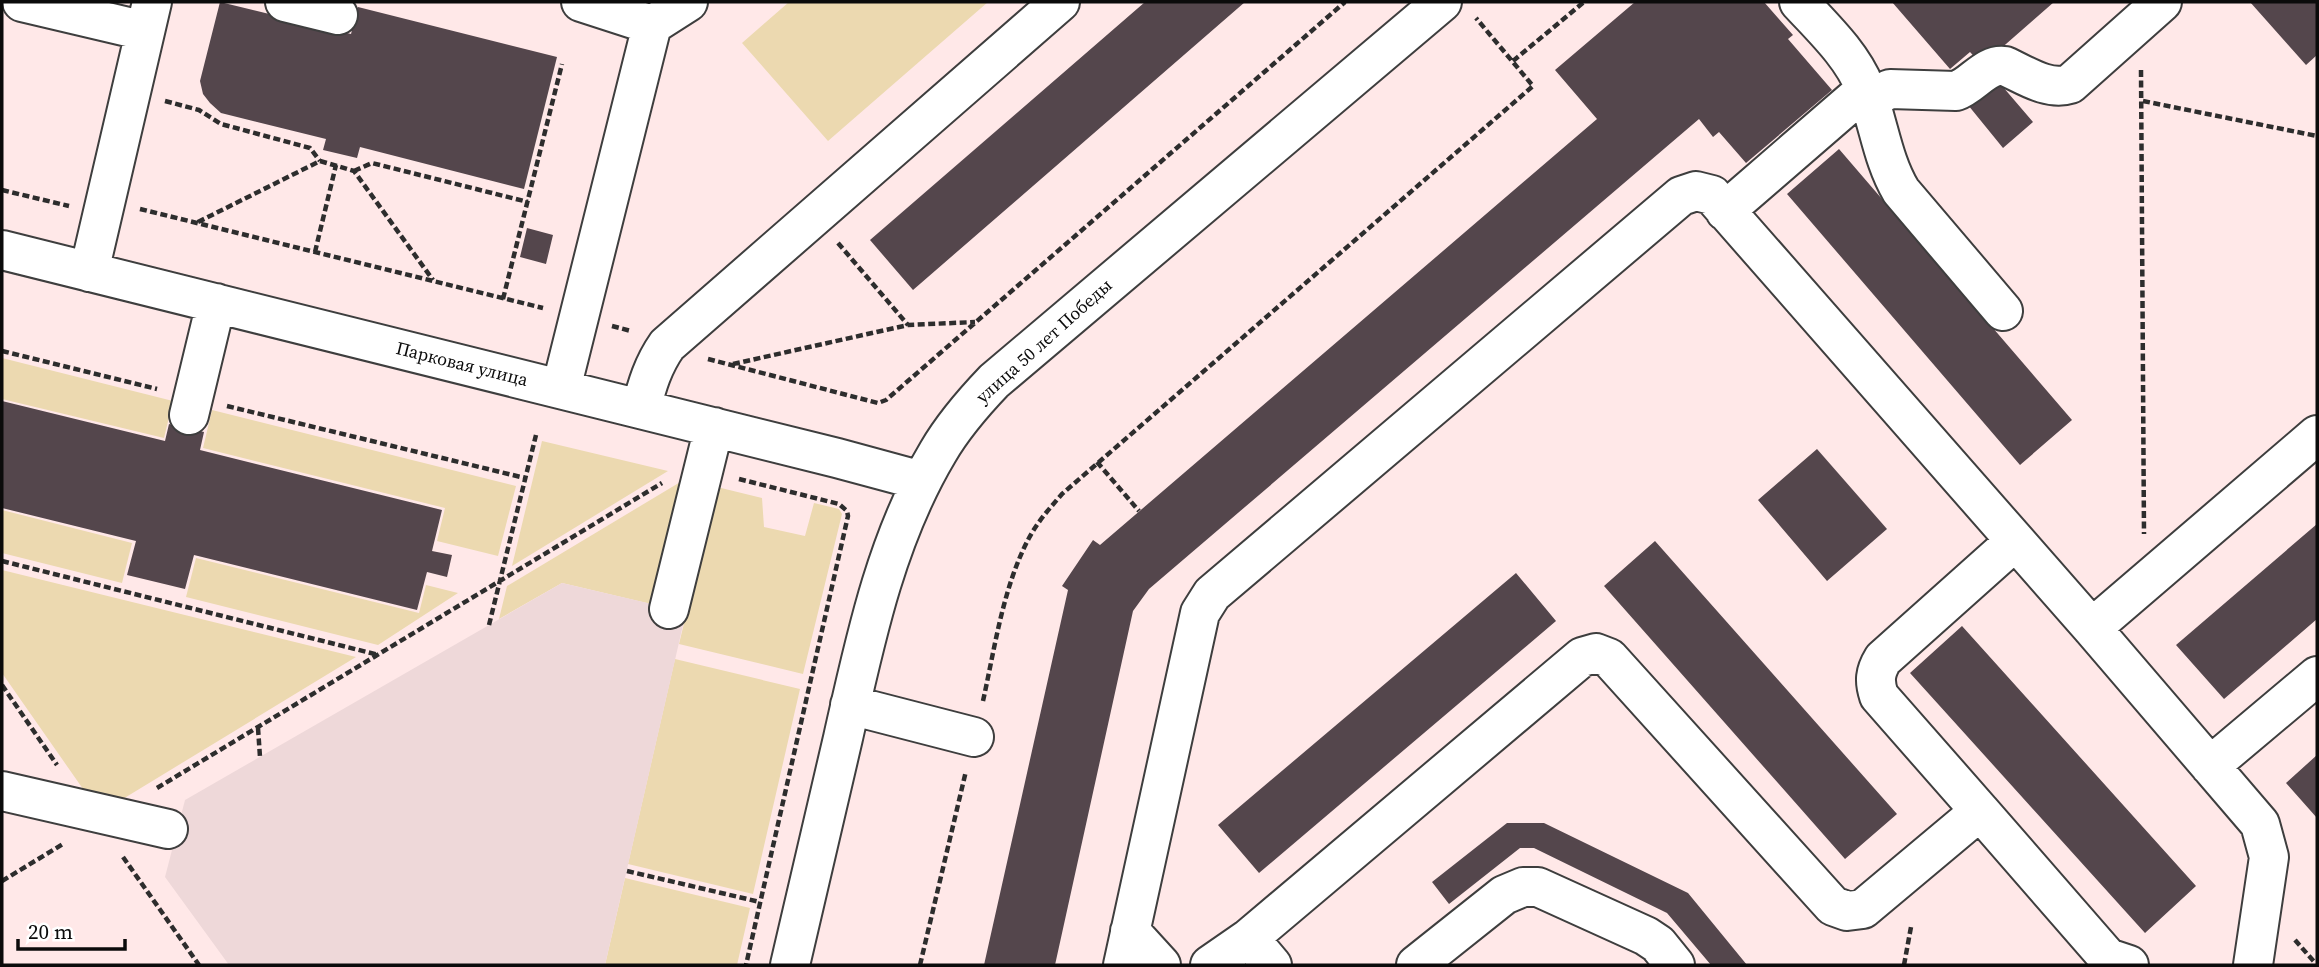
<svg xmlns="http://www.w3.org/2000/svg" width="2319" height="967" viewBox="0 0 2319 967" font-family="'Source Serif 4',serif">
<rect width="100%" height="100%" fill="#ffe8e8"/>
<path fill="#ecd9b0" d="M789,2H988L828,141L742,43Z
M2,358L173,401L164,438L2,399Z
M212,410L516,486L498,556L437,541L445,508L203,448Z
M542,441L668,471L512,566Z
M682,481L651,604L562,583L499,619L507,586Z
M717,487L762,498L764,527L805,536L814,503L839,509L842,514L803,674L679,644Z
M2,510L132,543L122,583L2,553Z
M196,558L419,613L426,585L458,593L378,645L186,597Z
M2,570L356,657L113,805L90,799L2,673Z
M675,659L800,689L753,894L628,864Z
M625,878L750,908L737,965H605Z"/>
<path fill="#eed8d9" d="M562,583L686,612L605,965H229L165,877L185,800Z"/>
<path fill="#54464c" d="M220,2L351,34L358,7L557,57L524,189L360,147L357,158L323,150L326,139L221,113L210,103L203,94L200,81Z
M1145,2H1245L913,290L870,240Z
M1635,2H1764L1793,35L1788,39L1832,90L1746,163L1719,132L1713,137L1699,119L1149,589L1133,611L1055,965H984L1068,590L1062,586L1093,540L1100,545L1597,119L1555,70Z
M1892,2H2054L1982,65L1970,52L1950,69Z
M2250,2H2317V55L2306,65Z
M1997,80L2033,122L2003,148L1968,105Z
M1839,149L2072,420L2020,465L1787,194Z
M527,228L553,235L546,264L520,257Z
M2,401L165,441L169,424L204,432L200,450L442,510L432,551L452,555L447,577L427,572L417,610L194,555L185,589L127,575L136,541L2,508Z
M1817,449L1887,529L1827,581L1758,500Z
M2317,524V619L2224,699L2176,645Z
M1655,541L1897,814L1845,859L1604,586Z
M1516,573L1556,621L1259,873L1218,825Z
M1962,626L2196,886L2145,933L1910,673Z
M2317,755V818L2286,783Z
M1507,823H1544L1688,893L1747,965H1711L1667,913L1534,848H1520L1449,904L1432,882Z"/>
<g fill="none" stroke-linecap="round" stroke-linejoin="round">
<defs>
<path id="minor" d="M22,2L145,31
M285,2L338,15
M581,2L652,25
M1799,2C1823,28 1852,55 1865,88C1879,123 1882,159 1901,191L2003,311
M1869,99L1890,89L1956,91C1973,85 1986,63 2005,66C2025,75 2048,91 2070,84L2162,2
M1725,211L1866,89
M2,250L837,458L922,481
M89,272L152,2
M561,389L652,25L688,2
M641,409C647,385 653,365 667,345L1060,2
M189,415L216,303
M669,609L714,427
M2092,628L2317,435
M850,705L974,737
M2210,766L2317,676
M2,791L168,829
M1980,811L2108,958L2129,965
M1130,931L1161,965
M1249,938L1272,965
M790,965C808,889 825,814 843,738C865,640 886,539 938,452C953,426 973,403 994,381L1442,2
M1123,965L1200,613L1212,594L1681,196L1696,191L1712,195L2092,628L2260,824L2269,857L2253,965
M1210,965L1249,938L1582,657L1596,653L1609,658L1833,906L1847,911L1863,909L1980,811L1879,696C1874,681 1875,672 1883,659L2014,542
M1416,965L1504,895L1523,887H1538L1646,936L1658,944L1675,965"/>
</defs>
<use href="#minor" stroke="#3e3e3e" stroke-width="42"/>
<path stroke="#2d2d2d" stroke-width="4.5" stroke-dasharray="7 3.5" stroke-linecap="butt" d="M1513,61L1584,2
M2141,70L2144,534
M165,101L199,110L221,124L310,148L320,161
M2143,101L2317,136
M354,171L372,163L528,202
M2,190L69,206
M140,209L543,308
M198,222L320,161L354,171L433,280
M838,243L908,325
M315,252L336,165
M503,299L562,64
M612,326L631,331
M2,351L157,389
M708,359L878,403L886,400L1345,2
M733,364L908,325L975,322
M227,406L525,478
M1097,462L1139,511
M739,479L839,504L847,511L848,516L746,965
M2,561L379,655
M489,625L536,435
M2,685L57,765
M983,701C995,647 1003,587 1029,538C1038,521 1050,508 1062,494L1533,86L1476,18
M258,728L260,757
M157,788L662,483
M123,857L199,965
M627,871L760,902
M2,881L63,844
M2295,940L2317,965
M920,965L966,771
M1904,965L1911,927"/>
<use href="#minor" stroke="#fff" stroke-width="38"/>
</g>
<g text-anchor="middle" stroke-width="7" stroke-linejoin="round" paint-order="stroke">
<g font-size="18" fill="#0b0b0b" stroke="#fff">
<text transform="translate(1044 341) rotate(-42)" y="6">улица 50 лет Победы</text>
<text transform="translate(462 364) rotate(14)" y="6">Парковая улица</text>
</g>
</g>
<rect width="2319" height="967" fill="none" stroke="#0b0b0b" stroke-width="7"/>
<path d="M18 939v10h107v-10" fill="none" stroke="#0b0b0b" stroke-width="3.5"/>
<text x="28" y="939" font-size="21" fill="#0b0b0b" stroke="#ffffff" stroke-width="5" paint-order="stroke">20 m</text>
</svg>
